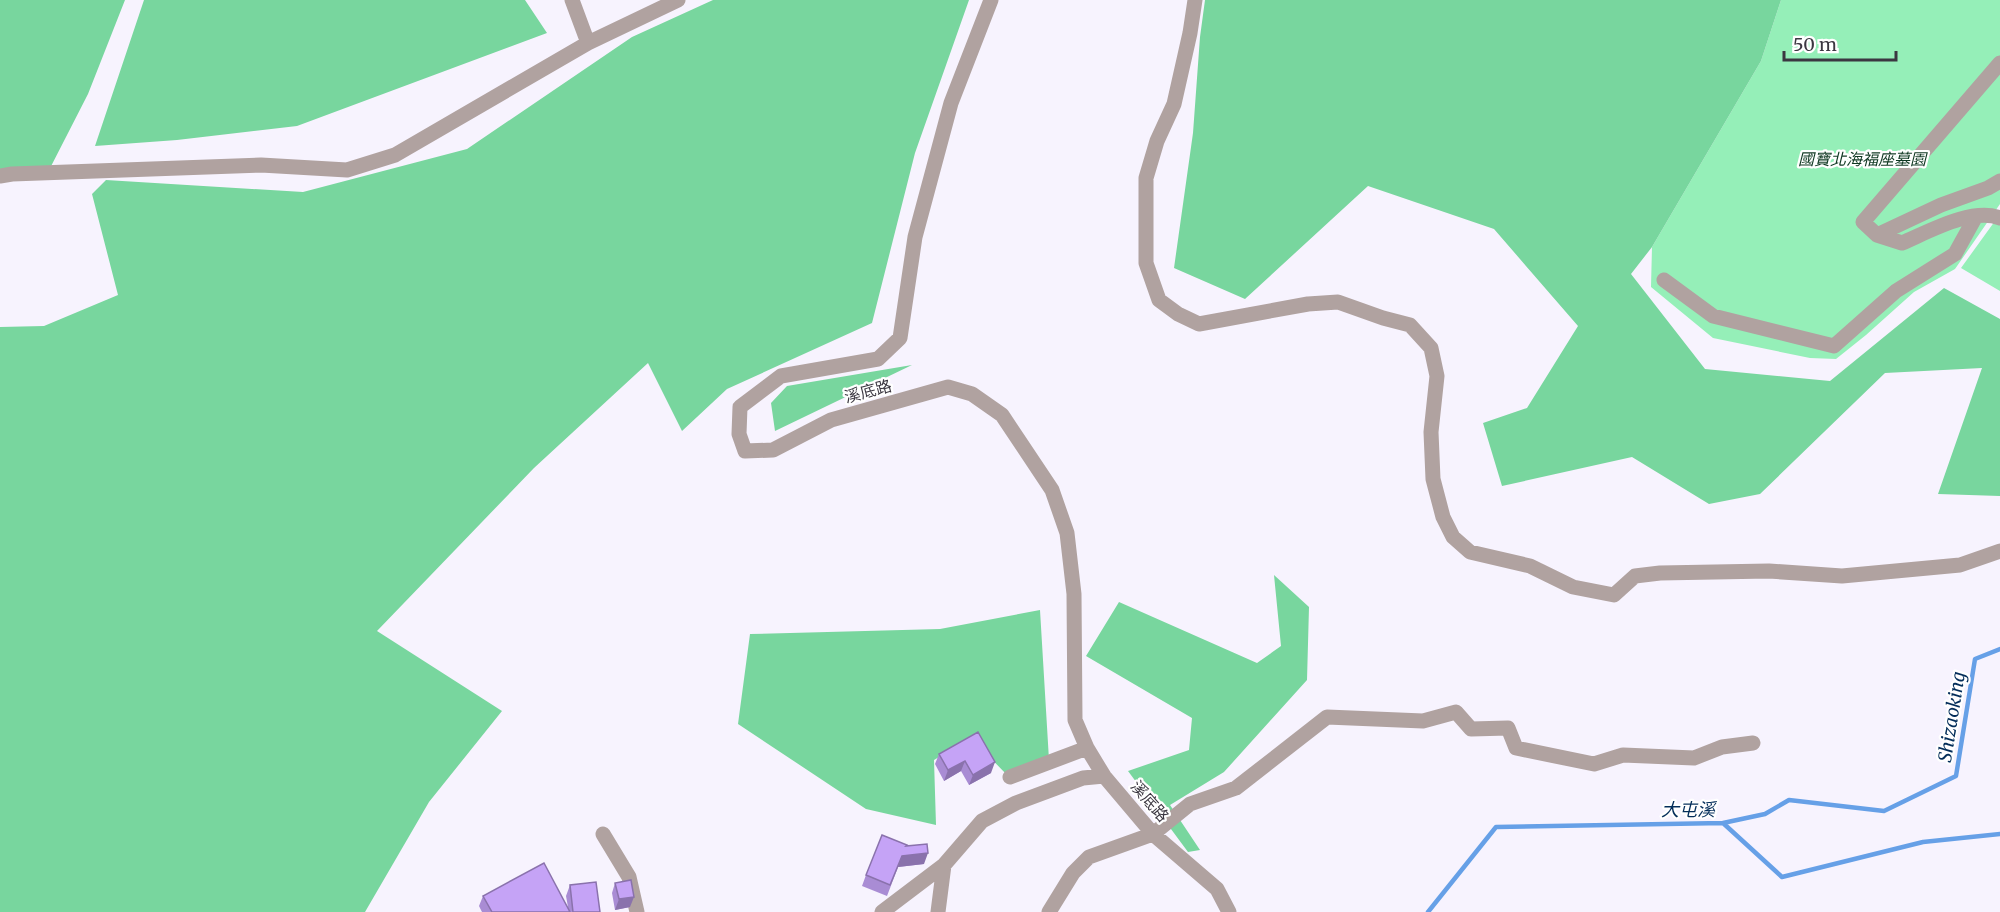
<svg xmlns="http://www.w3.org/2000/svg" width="2000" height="912" viewBox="0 0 2000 912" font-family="Merriweather,'Noto Sans TC',serif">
<rect width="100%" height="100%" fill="#f7f3fe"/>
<path fill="#95efb8" d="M1781,0H2000V204L1955,269L1914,292L1866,335L1836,359L1810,358L1713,338L1651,287L1652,247L1761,61Z
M2000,214V291L1961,268Z"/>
<path fill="#78d69e" d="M0,0H125L88,94L45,178L0,177Z
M144,0H525L547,33L297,126L177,140L95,146Z
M713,0H969L915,153L872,323L727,389L682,431L648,363L534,468L377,631L502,711L429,802L365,912H0V327L44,326L118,295L92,194L106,180L303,192L467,149L632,37Z
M1205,0H1781L1761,61L1652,247L1631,274L1705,369L1830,381L1944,288L2000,319V496L1938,494L1982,368L1885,373L1760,494L1709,504L1632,457L1502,486L1483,423L1527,408L1578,326L1494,229L1368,186L1245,299L1174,268L1193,133L1200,37Z
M912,365L775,431L771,403L787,386Z
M1274,575L1309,607L1307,680L1224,772L1170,805L1200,850L1188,852L1128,771L1189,750L1192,718L1086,656L1119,602L1257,663L1281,646Z
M1040,610L1049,760L1008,776L971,738L934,760L936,825L866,809L738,724L750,634L940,629Z"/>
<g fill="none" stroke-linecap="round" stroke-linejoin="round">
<path stroke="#66a0e7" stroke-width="4.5" d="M1723,823L1765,814L1789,800L1884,811L1956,776L1975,659L2000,649
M1428,912L1496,827L1723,823L1782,877L1923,842L2000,834"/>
<path stroke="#b0a2a0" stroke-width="15" d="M572,0L588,43
M991,0L951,103L915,237L900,338L878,359L781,376L740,407L739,434L745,451L773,450L831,420L948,387L972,394L1002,415L1052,490L1067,533L1074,594L1075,720L1087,748L1104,776L1153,834L1217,889L1229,912
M1195,0L1190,33L1174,104L1157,141L1146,178V263L1159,300L1178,314L1199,324L1308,304L1338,302L1383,318L1410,325L1431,348L1437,376L1431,432L1433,479L1443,517L1453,537L1470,552L1530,566L1573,587L1614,595L1635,576L1660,573L1769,571L1842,576L1960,565L2000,551
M2000,63L1863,222L1877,235L1941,205L1988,188L2000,181
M0,176L12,174L261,165L347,170L395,155L588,43L678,0
M1877,235L1902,243C1928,232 1972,207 2000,218
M1664,280L1713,316L1834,346L1896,291L1955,254L1976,216
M1010,777L1087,748
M603,834L629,877L637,912
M882,912L944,865
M938,912L944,865L982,821L1016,803L1083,778L1104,776
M1049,912L1073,873L1089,857L1153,834L1190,804L1236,788L1327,717L1423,721L1456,712L1471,729L1508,728L1516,748L1594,764L1623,755L1694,758L1722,747L1753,743"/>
</g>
<path fill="#a98cd4" d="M978,732L991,773L969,785L961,771L944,781L935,764L939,754Z
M906,846L924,864L898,867L887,896L862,886L866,875Z
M615,883L630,907L615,910L612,893Z
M570,885L600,912H482L479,906L483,896L568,907L566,896Z"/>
<path fill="#8a72ac" d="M965,761L961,771L944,781L948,770Z
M995,762L991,773L969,785L973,775Z
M928,853L924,864L898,867L887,896L902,856Z
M634,897L630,907L615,910L619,899Z"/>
<path fill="#c5a3f6" stroke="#8a72ac" stroke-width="1.5" d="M978,732L995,762L973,775L965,761L948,770L939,754Z
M882,835L907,845L906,846L927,844L928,853L902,856L890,885L866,875Z
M544,863L570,912H492L483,896Z
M631,880L634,897L619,899L615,883Z
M596,882L600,912H573L570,885Z"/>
<g text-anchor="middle" stroke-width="4.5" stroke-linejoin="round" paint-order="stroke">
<g font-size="16" font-style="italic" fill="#0e3721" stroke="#fff">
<text x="1862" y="165">國寶北海福座墓園</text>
</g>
<g font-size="16" fill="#3b3741" stroke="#fff">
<text transform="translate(868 391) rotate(-15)" y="6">溪底路</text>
<text transform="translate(1150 801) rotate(49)" y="6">溪底路</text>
</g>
<g font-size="18" font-style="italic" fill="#032d59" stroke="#fff">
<text transform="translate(1952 717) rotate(-81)" y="6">Shizaoking</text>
<text x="1688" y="816">大屯溪</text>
</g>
</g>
<path d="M1784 51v9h112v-9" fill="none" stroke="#3b3741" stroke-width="3"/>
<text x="1793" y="51" font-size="18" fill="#3b3741" stroke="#ffffff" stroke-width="4.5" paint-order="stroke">50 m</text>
</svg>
